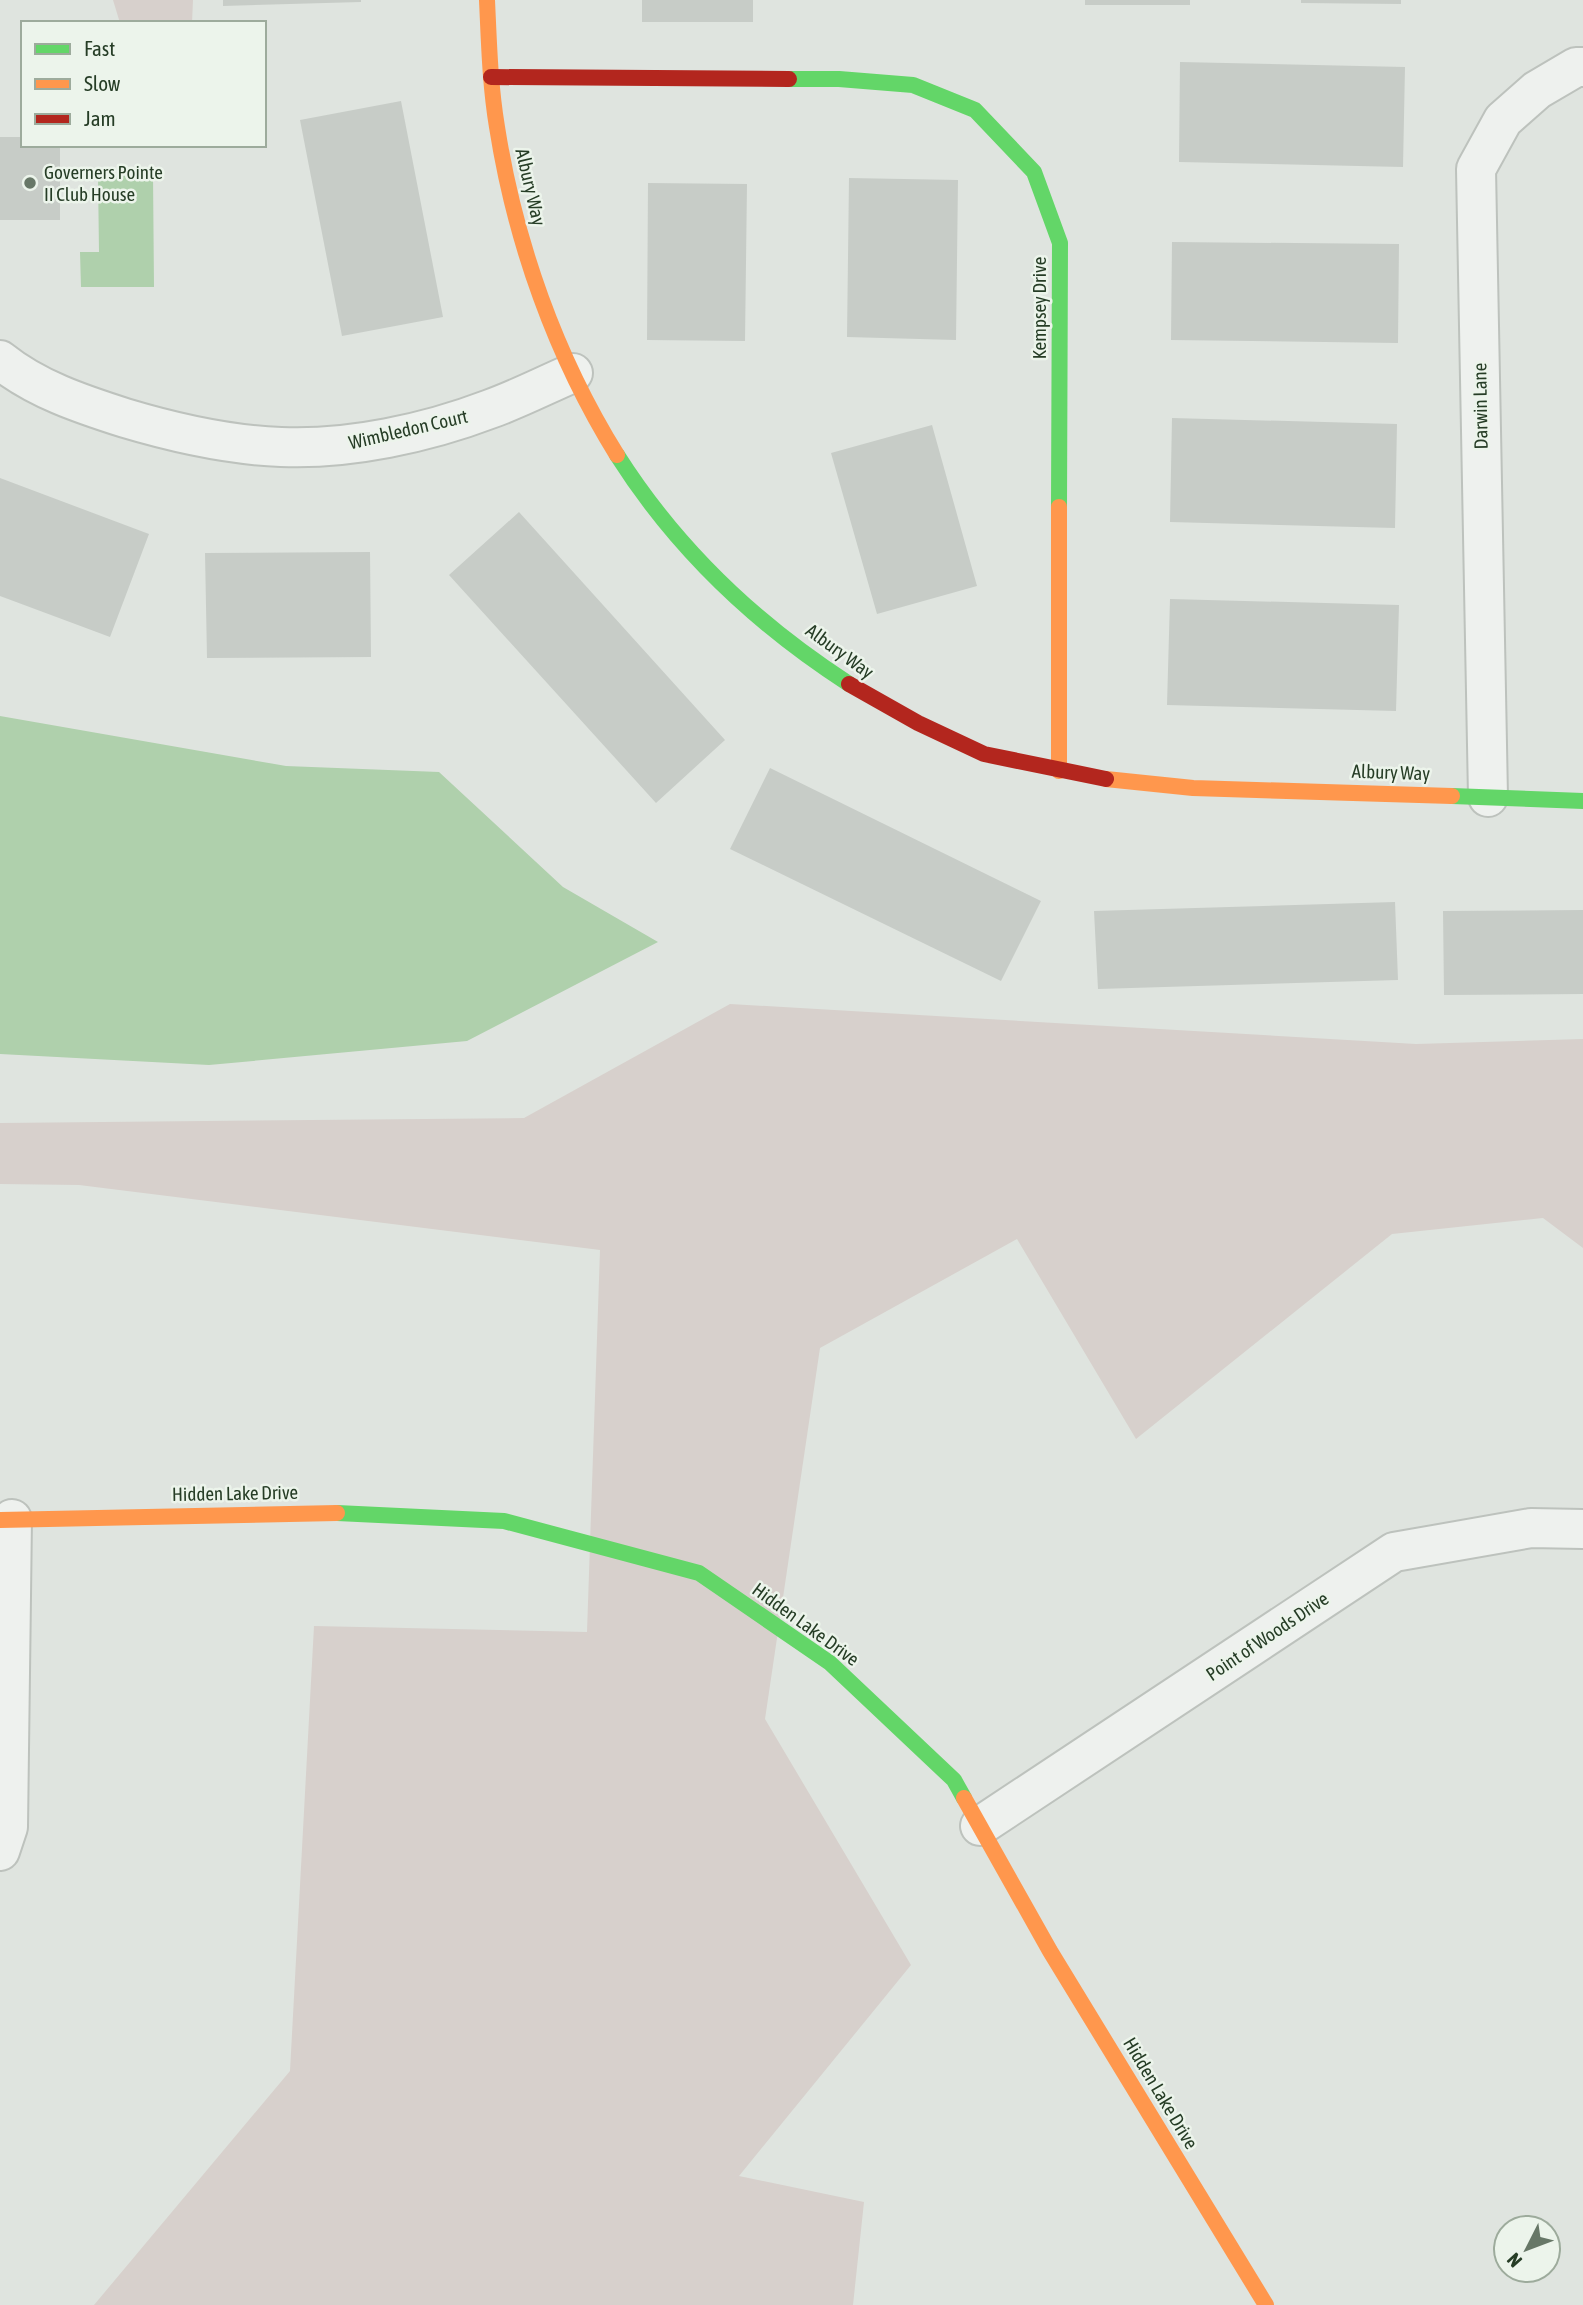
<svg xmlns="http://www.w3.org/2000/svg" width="1583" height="2305" viewBox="0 0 1583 2305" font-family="'Asap Condensed',sans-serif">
<rect width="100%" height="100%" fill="#dfe4df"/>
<path fill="#d7d0cc" d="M113,0H193L192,23H120Z
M730,1004L1416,1044L1583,1039V1248L1543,1218L1392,1234L1136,1439L1017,1239L820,1348L765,1719L911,1965L739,2176L864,2202L853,2305H94L290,2071L314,1626L587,1632L600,1250L79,1185L0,1184V1123L524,1118Z"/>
<path fill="#afd0ac" d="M153,175L154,287H81L80,252H99L98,176Z
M0,716L286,766L439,772L563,887L658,942L467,1041L209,1065L0,1054Z"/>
<path fill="#c7ccc7" d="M223,0H361V2L223,6Z
M642,0H753V22H642Z
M1085,0H1190V5H1085Z
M1301,0H1401V4L1301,3Z
M1180,62L1405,67L1403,167L1179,162Z
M401,101L443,317L342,336L300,120Z
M0,137H23V145H60V220H0Z
M849,178L958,180L956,340L847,337Z
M648,183L747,184L745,341L647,340Z
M1172,242L1399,244L1398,343L1171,340Z
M1172,418L1397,424L1395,528L1170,522Z
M932,425L977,586L877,614L831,453Z
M0,478L149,534L110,637L0,596Z
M519,512L725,740L656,803L449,575Z
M370,552L371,657L207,658L205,553Z
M1170,599L1399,605L1396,711L1167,705Z
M770,768L1041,901L1001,981L730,849Z
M1395,902L1398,980L1098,989L1094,911Z
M1583,910V994L1444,995L1443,911Z"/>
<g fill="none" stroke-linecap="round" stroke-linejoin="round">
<defs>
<path id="street" d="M0,360C36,389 81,404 125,418C175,433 229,445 281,447C349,450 427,433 490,409C518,399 545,385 573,373
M1488,797L1476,169L1503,120L1537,90L1576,67H1583
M980,1826L1394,1552L1531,1528L1583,1529
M0,1851L8,1827L12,1519"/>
</defs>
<use href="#street" stroke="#bdc2bd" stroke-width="42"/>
<use href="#street" stroke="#eef1ee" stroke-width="38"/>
<path stroke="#63d668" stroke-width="16" d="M789,79H839L913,85L975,110L1034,172L1060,243L1059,507
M617,455C676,548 756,624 849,684
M1452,796L1583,801
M337,1513L504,1521L699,1573L830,1663L954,1780L964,1798"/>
<path stroke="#ff974d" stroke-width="16" d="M487,0C489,43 490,85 497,127C515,242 556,357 617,455
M1059,771V507
M1106,779L1193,788L1452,796
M0,1520L337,1513
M964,1798L1050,1951L1266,2305"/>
<path stroke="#b3261e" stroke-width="16" d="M491,77L789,79
M849,684L918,723L984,754L1106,779"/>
</g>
<circle fill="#677767" stroke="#ecf4eb" stroke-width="2.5" cx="30" cy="183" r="7"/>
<g text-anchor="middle" stroke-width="5" stroke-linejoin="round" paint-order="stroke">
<g font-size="19" fill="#263d26" stroke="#ecf4eb" text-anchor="start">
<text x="44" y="179">Governers Pointe<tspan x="44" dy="22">II Club House</tspan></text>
</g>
<g font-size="19" fill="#263d26" stroke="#ecf4eb">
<text transform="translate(531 187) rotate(77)" y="7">Albury Way</text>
<text transform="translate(1039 308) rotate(-90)" y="7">Kempsey Drive</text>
<text transform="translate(1480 406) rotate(-91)" y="7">Darwin Lane</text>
<text transform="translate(408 429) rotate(-13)" y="7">Wimbledon Court</text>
<text transform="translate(840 651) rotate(36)" y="7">Albury Way</text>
<text transform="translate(1391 772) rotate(2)" y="7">Albury Way</text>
<text transform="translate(235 1493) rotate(-1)" y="7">Hidden Lake Drive</text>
<text transform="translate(806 1624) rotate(36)" y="7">Hidden Lake Drive</text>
<text transform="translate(1267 1636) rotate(-34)" y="7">Point of Woods Drive</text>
<text transform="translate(1161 2093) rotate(59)" y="7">Hidden Lake Drive</text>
</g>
</g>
<rect x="21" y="21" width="245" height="126" fill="#ecf4eb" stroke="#9dab9c" stroke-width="2"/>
<rect x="35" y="44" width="35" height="10" fill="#63d668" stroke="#9dab9c" stroke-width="2"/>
<text x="84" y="56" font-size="21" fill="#263d26">Fast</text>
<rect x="35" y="79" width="35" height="10" fill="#ff974d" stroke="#9dab9c" stroke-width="2"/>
<text x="84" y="91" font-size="21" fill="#263d26">Slow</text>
<rect x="35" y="114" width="35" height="10" fill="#b3261e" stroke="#9dab9c" stroke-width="2"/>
<text x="84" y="126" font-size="21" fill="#263d26">Jam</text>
<g transform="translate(1527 2249) rotate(228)"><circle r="33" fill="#ecf4eb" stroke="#9dab9c" stroke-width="2"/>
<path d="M0-5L12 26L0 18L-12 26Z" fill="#677767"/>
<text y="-10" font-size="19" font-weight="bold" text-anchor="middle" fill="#263d26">N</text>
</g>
</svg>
